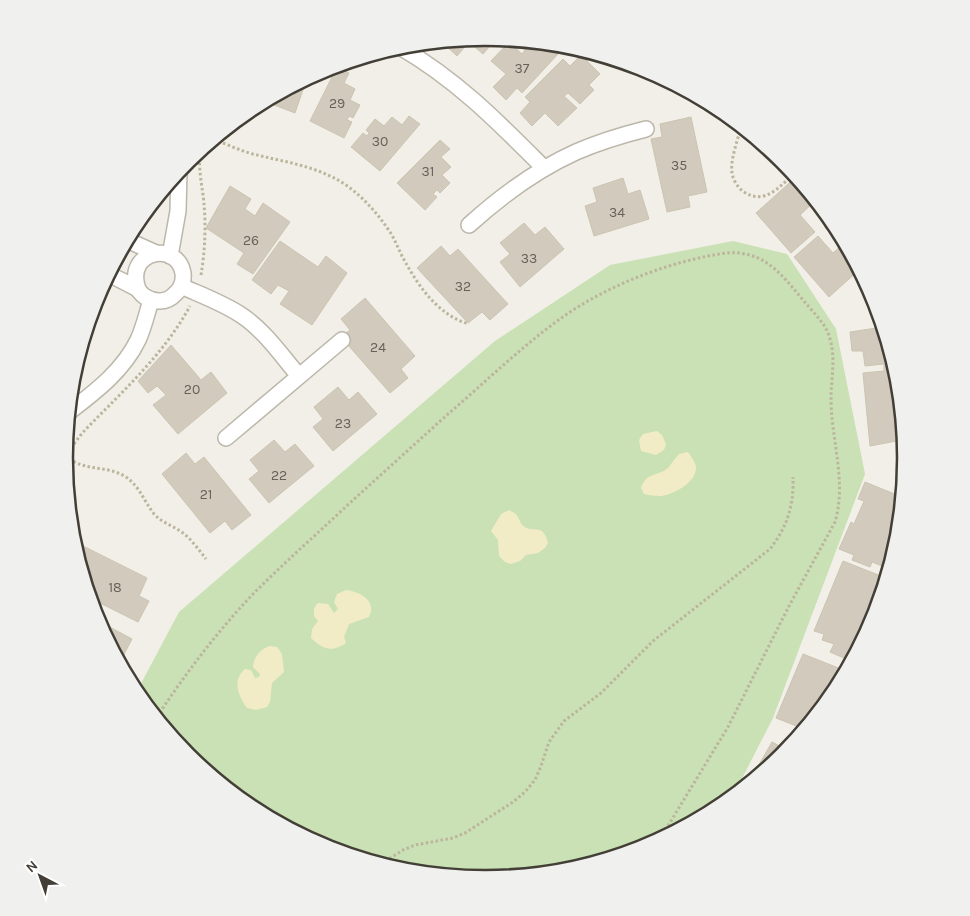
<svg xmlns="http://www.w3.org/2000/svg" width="970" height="916" viewBox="0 0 970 916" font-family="Karla,sans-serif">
<rect width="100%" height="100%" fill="#f1efe7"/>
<path fill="#c9e1b4" d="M733,241L787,254L836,329L865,474L773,718L733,796L718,808L646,847L567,870L485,878L403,870L324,846L251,807L187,755L136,693L179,612L495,341L610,265Z"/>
<path fill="#f2ecc6" d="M657,431L662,435L666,444L664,450L656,455L641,451L639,440L643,434Z
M688,452C691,457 695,461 696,467C697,482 673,495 660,496C655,496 649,495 644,494L641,488C647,471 659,477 669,467C672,463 675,458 679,454Z
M509,510L516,514C518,517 520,522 522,525C532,535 543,521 548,543L545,548L538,553L526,555L520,561L511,564L505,562L499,556L498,540L491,531L501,514Z
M346,590C361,592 377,601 369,617L349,624L344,637L346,643C332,653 322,649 311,638L312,629L318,621L314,616V608L318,603L328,604L334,613L338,609L334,602L337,594Z
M270,646L277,647L282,654L284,672L272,683L270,702L267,707L256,710L247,708C238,696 232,680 245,669L251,670L255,678L259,677L260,674L253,667C254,657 260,649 270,646Z
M303,826L309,829L311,834V839L291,829Z"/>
<path fill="#d2cbbd" stroke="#cbc4b1" d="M485,38L496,39L483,54L469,42L457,56L444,44L446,41Z
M514,40L554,44L551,47L558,54L522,93L517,88L506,100L493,87L506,74L491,61L509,42L522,54L525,50Z
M581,55L600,74L589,85L594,90L580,104L568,93L564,96L577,108L558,126L545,113L532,126L520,113L530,102L525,97L563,59L570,66Z
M337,67L349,73L344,83L355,89L350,100L360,105L353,118L349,116L347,120L352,122L344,138L310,121Z
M307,78L295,113L264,101Z
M409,116L420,124L380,171L351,147L363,133L367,136L369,133L366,130L375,119L384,126L392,117L402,125Z
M691,117L707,192L688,196L690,207L667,212L651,139L662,137L660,124Z
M440,140L450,149L441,157L451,167L442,175L450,183L440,193L437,190L433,194L437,197L425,210L397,183Z
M796,177L815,201L800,215L815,232L791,253L756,213Z
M623,178L628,194L640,190L649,219L594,236L585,206L597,202L593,188Z
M230,186L251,199L245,209L255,216L263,203L290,222L253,274L237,264L244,253L206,228Z
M524,223L535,235L545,227L564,249L520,287L500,262L510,254L500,243Z
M818,236L833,253L844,243L859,270L829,297L794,257Z
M280,241L318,267L326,256L347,273L312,325L280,304L289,291L278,285L271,294L252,280Z
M441,246L450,256L458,249L508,304L490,320L482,312L468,323L417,268Z
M365,298L415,356L401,369L408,378L390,393L341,337L350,330L341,319Z
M883,327L897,376L905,454L898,455L896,441L870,446L863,373L884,371V364L865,366L863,351H852L850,332Z
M171,345L201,380L211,372L227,393L178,434L153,405L166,395L157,386L148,393L138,381Z
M338,387L349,400L358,392L377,414L333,451L313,427L323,419L314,407Z
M274,440L285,452L295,444L314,466L269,503L249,479L259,471L250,460Z
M186,453L195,464L204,457L251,515L232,530L225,521L210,533L162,474Z
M865,482L902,497L898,535L892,548L895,549L888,571L890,565L884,562L882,566L872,562L870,567L852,560L854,555L839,549L851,522L854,524L864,501L858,499Z
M79,544L147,578L139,596L149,601L138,622L90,598L76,550Z
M843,561L886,578L880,598L874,596L856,640L861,643L851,661L830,652L834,644L822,640L824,634L814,631Z
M106,625L132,639L120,662L103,631Z
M803,654L846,671L834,692L804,729L776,718Z
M772,742L787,750L782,756L749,782Z"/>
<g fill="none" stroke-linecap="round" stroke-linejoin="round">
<defs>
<path id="service" d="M829,225L833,222"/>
<path id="minor" d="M400,47C457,80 498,122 544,168
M469,225C501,196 536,170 576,152C599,142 622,135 646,129
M127,240L156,253
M170,256L178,211L179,171
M109,274C118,279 127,283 136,288C139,290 141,294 144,296C154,303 167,303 175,294C181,289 184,281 183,273C177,240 124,251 138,289
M181,286C201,295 223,303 241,315C264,330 281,355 299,376
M69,412C95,392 123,371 138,340C144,327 147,313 151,300
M226,438L342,340"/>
</defs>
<use href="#service" stroke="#bcb7aa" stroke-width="10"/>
<use href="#minor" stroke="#bcb7aa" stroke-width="18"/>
<path stroke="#bcb49d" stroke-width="3" stroke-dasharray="2.5 2.5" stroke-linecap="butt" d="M741,127C738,139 730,160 732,173C733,180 738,188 744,192C764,205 779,188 793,174
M214,139C225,144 237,149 249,153C283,162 316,165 346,185C364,198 378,214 390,232C395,240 398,248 402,256C417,284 437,315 469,324
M143,216L153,206L156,199
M201,275C205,252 206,226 204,204C203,189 196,162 202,149
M65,456C72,448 78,437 86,429C124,390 164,354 190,306
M65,456C87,473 105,464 126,477C140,487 144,501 154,514C162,523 174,526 183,533C192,540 199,550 206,559
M157,717C185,674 217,632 253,594C285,562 319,532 352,501C384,472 416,443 448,414C488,380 529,339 573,310C614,284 660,266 708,256C720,254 732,251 745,254C774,259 791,287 810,308C818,318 827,326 830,339C836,359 831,378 831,398C831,440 847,481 835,522L789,606L728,727L660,839
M381,864L403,850L415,845L453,838L465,833L513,802L525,792L535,780L541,766L549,742L564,721L601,693L653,641L770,549C787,527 794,506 793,477"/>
<use href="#service" stroke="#fff" stroke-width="8"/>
<use href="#minor" stroke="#fff" stroke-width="15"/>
</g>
<g text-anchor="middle" stroke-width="4.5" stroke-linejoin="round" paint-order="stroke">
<g font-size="14" fill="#676258">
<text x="522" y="73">37</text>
<text x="337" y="108">29</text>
<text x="380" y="146">30</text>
<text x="679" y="170">35</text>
<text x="428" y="176">31</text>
<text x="617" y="217">34</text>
<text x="251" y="245">26</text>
<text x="529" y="263">33</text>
<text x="463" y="291">32</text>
<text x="378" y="352">24</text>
<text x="192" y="394">20</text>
<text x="343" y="428">23</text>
<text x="279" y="480">22</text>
<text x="206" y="499">21</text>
<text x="115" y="592">18</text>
</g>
</g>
<path d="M0 0H970V916H0ZM73 458a412 412 0 1 1 824 0a412 412 0 1 1-824 0Z" fill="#f0f0ef" fill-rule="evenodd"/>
<path fill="none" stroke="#433f37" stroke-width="2.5" d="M73 458a412 412 0 1 1 824 0a412 412 0 1 1-824 0Z"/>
<g transform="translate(40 876) rotate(319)" stroke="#ffffff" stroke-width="4" paint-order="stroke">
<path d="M0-4L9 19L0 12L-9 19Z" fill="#433f37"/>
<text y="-8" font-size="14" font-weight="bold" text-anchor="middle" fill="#433f37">N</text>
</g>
</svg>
